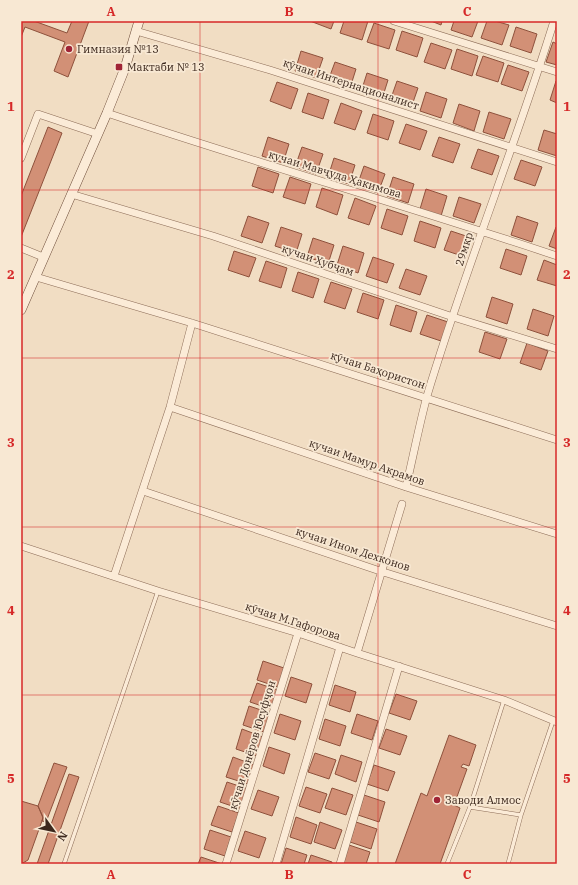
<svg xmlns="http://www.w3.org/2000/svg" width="578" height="885" viewBox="0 0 578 885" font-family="'IBM Plex Serif',serif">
<rect width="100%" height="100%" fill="#f1ddc3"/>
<path fill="#d29076" stroke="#8e513c" d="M21,21H34L67,33L72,21H89L68,77L54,71L65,42L25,27L21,37Z
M310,21H334L331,29Z
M344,21H368L362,40L340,33Z
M431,21H442L441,25Z
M454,21H478L472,37L451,30Z
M487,21H495L509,25L502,45L481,38Z
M374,23L395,30L389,49L367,42Z
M516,27L537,34L531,53L510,46Z
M402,31L423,38L417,57L396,50Z
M553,42L557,44V65L546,62Z
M431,43L452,50L445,69L424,62Z
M457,49L478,56L472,76L451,69Z
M301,51L323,58L316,78L295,71Z
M483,56L504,63L498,82L476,75Z
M335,62L356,69L350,88L328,81Z
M508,65L529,72L522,91L501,84Z
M367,73L388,80L382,99L361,92Z
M397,81L418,88L411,108L390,101Z
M556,81L557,82V103L550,100Z
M277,82L298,89L291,109L270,101Z
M426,92L447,99L441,118L420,111Z
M308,93L329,100L323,119L302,112Z
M341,103L362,111L355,130L334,123Z
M459,104L480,111L474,131L453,123Z
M489,112L511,119L504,139L483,132Z
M373,114L394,121L388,140L367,133Z
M406,124L427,131L420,150L399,143Z
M48,127L62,133L21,237V196Z
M544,130L557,134V156L538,150Z
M268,137L289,144L283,163L262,156Z
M439,137L460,144L453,163L432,156Z
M302,147L323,154L316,174L295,167Z
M478,149L499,156L492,175L471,168Z
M334,158L355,165L349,184L328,177Z
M521,160L542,167L535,186L514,179Z
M364,166L385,174L378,193L357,186Z
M258,167L279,174L273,193L252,186Z
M290,177L311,184L305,204L283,197Z
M393,177L414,184L408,203L387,196Z
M322,188L343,195L337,215L316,207Z
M426,189L447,196L441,216L420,209Z
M459,197L481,204L474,223L453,216Z
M355,198L376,206L369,225L348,218Z
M387,209L408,216L402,235L381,228Z
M248,216L269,223L262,243L241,236Z
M517,216L538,223L532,242L511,235Z
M420,221L441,228L435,248L414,241Z
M281,227L302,234L296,253L275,246Z
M556,227H557V249L549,246Z
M451,231L472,238L465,257L444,250Z
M313,238L334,245L328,264L307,257Z
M343,246L364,253L358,273L337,265Z
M506,249L527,256L521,275L500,268Z
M234,251L256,258L249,277L228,270Z
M373,257L394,264L387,283L366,276Z
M544,260L557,265V286L537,280Z
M266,261L287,268L281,288L259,281Z
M406,269L427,276L420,295L399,288Z
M298,272L319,279L313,298L292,291Z
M331,282L352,289L345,309L324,302Z
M363,293L384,300L378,319L357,312Z
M492,297L513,304L507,324L486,317Z
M396,305L417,312L411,332L390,325Z
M533,309L554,316L548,336L527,329Z
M427,315L448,322L441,341L420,334Z
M485,332L507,339L500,359L479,352Z
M527,343L548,351L541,370L520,363Z
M263,661L284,668L278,687L257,680Z
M291,677L312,684L306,703L285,696Z
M257,683L278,690L271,709L250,702Z
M335,685L356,692L350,712L329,705Z
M396,694L417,701L410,720L389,713Z
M249,706L270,713L264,732L243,725Z
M280,714L301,721L295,740L274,733Z
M357,714L378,721L372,740L351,733Z
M325,719L346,726L340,746L319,739Z
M242,729L263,737L257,756L236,749Z
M386,729L407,736L400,755L379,748Z
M449,735L476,745L469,766L463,764L461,767L467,769L454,805L460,808L440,864H395L421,793L427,796Z
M269,747L290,754L284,774L263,766Z
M315,753L336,760L329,779L308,772Z
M341,755L362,762L356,782L335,774Z
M233,757L254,765L248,784L226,777Z
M54,763L67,767L46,822L42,821L43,817L38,806Z
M374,765L395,772L388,791L367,784Z
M69,774L79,777L48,864H37Z
M227,782L248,789L241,809L220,802Z
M306,787L327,794L320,813L299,806Z
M332,788L353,795L346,815L325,808Z
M258,790L279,797L272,816L251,809Z
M364,795L385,802L379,822L358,815Z
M21,801L38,806L43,818L28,860L21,864Z
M218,806L239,813L232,832L211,825Z
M296,817L317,825L311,844L290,837Z
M320,822L342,830L335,849L314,842Z
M356,822L377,829L371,849L350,842Z
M210,830L231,837L225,856L204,849Z
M245,831L266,838L259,858L238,851Z
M349,845L370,852L366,864H343Z
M286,848L307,855L304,864H281Z
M311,855L332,862V864H308Z
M201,857L222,864H198Z"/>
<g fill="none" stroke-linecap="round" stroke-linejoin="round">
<defs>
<path id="lane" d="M470,807L521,815
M64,864L158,591
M447,864L470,807L504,700
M508,864L521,815L553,721"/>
<path id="street" d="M394,21L557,72
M136,31L270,70L557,162
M107,113C256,163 408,206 557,256
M21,158L38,114L98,134
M71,194L213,236L453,317L557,349
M21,248L43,257
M36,277L192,323L557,440
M170,407L406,487L557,534
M406,487C413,457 419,426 427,396C465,269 515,147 554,21
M143,491L380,571L557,626
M21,546L158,591L298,633L357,653L504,700L557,722
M114,576L170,407L192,323
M357,653L402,504
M226,864L298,633
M276,864L340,647
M340,864L399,666"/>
<path id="secondary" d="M21,310L107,113L125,68L139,21"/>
</defs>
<use href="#lane" stroke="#8d6d58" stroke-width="4.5"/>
<use href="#street" stroke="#8d6d58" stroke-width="8"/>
<use href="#secondary" stroke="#6f4e3b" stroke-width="10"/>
<use href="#lane" stroke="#fbebd7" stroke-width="3.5"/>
<use href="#street" stroke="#fbebd7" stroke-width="7"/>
<use href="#secondary" stroke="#fbebd7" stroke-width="9"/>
</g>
<path fill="none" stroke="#d62828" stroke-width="1" stroke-opacity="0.55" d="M200,21V864M378,21V864M21,190H557M21,358H557M21,527H557M21,695H557"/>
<g fill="#a02436" stroke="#f8e8d3" stroke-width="1.5">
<circle cx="69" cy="49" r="4"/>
<rect x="115" y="63" width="8" height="8" rx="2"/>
<circle cx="437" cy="800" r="4"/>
</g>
<g text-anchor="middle" stroke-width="3.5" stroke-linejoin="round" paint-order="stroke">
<g font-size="11" fill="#3c281d" stroke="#f8e8d3" text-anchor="start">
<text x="77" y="53">Гимназия №13</text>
<text x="127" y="71">Мактаби № 13</text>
<text x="445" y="804">Заводи Алмос</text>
</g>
<g font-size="11" fill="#3c281d" stroke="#f8e8d3">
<text transform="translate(351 84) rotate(18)" y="4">кӯчаи Интернационалист</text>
<text transform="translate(335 174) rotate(17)" y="4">кучаи Мавҷуда Ҳакимова</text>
<text transform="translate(464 249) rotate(-72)" y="4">29мкр</text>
<text transform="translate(318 260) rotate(19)" y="4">кучаи Хубҷам</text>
<text transform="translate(378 370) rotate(18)" y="4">кӯчаи Баҳористон</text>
<text transform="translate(367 462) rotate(19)" y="4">кучаи Мамур Акрамов</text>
<text transform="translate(353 549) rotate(18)" y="4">кучаи Ином Дехконов</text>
<text transform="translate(293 621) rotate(18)" y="4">кӯчаи М.Гафорова</text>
<text transform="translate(252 745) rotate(-73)" y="4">кӯчаи Донёров Юсуфҷон</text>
</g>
</g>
<rect width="578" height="885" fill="none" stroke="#f8e8d3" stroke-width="44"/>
<g transform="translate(54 831) rotate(123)" stroke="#f8e8d3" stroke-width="3" paint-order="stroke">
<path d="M0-3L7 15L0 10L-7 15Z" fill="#3c281d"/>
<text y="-6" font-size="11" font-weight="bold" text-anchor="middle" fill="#3c281d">N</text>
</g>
<rect x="22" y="22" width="534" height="841" fill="none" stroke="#d62828" stroke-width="1.5"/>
<g font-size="13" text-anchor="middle" font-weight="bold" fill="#d62828">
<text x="111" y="16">A</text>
<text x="289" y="16">B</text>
<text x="467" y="16">C</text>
<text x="11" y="111">1</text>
<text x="567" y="111">1</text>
<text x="11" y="279">2</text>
<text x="567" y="279">2</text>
<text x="11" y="447">3</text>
<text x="567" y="447">3</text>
<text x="11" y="615">4</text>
<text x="567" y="615">4</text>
<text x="11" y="783">5</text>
<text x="567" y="783">5</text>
<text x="111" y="879">A</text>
<text x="289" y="879">B</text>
<text x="467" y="879">C</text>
</g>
</svg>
